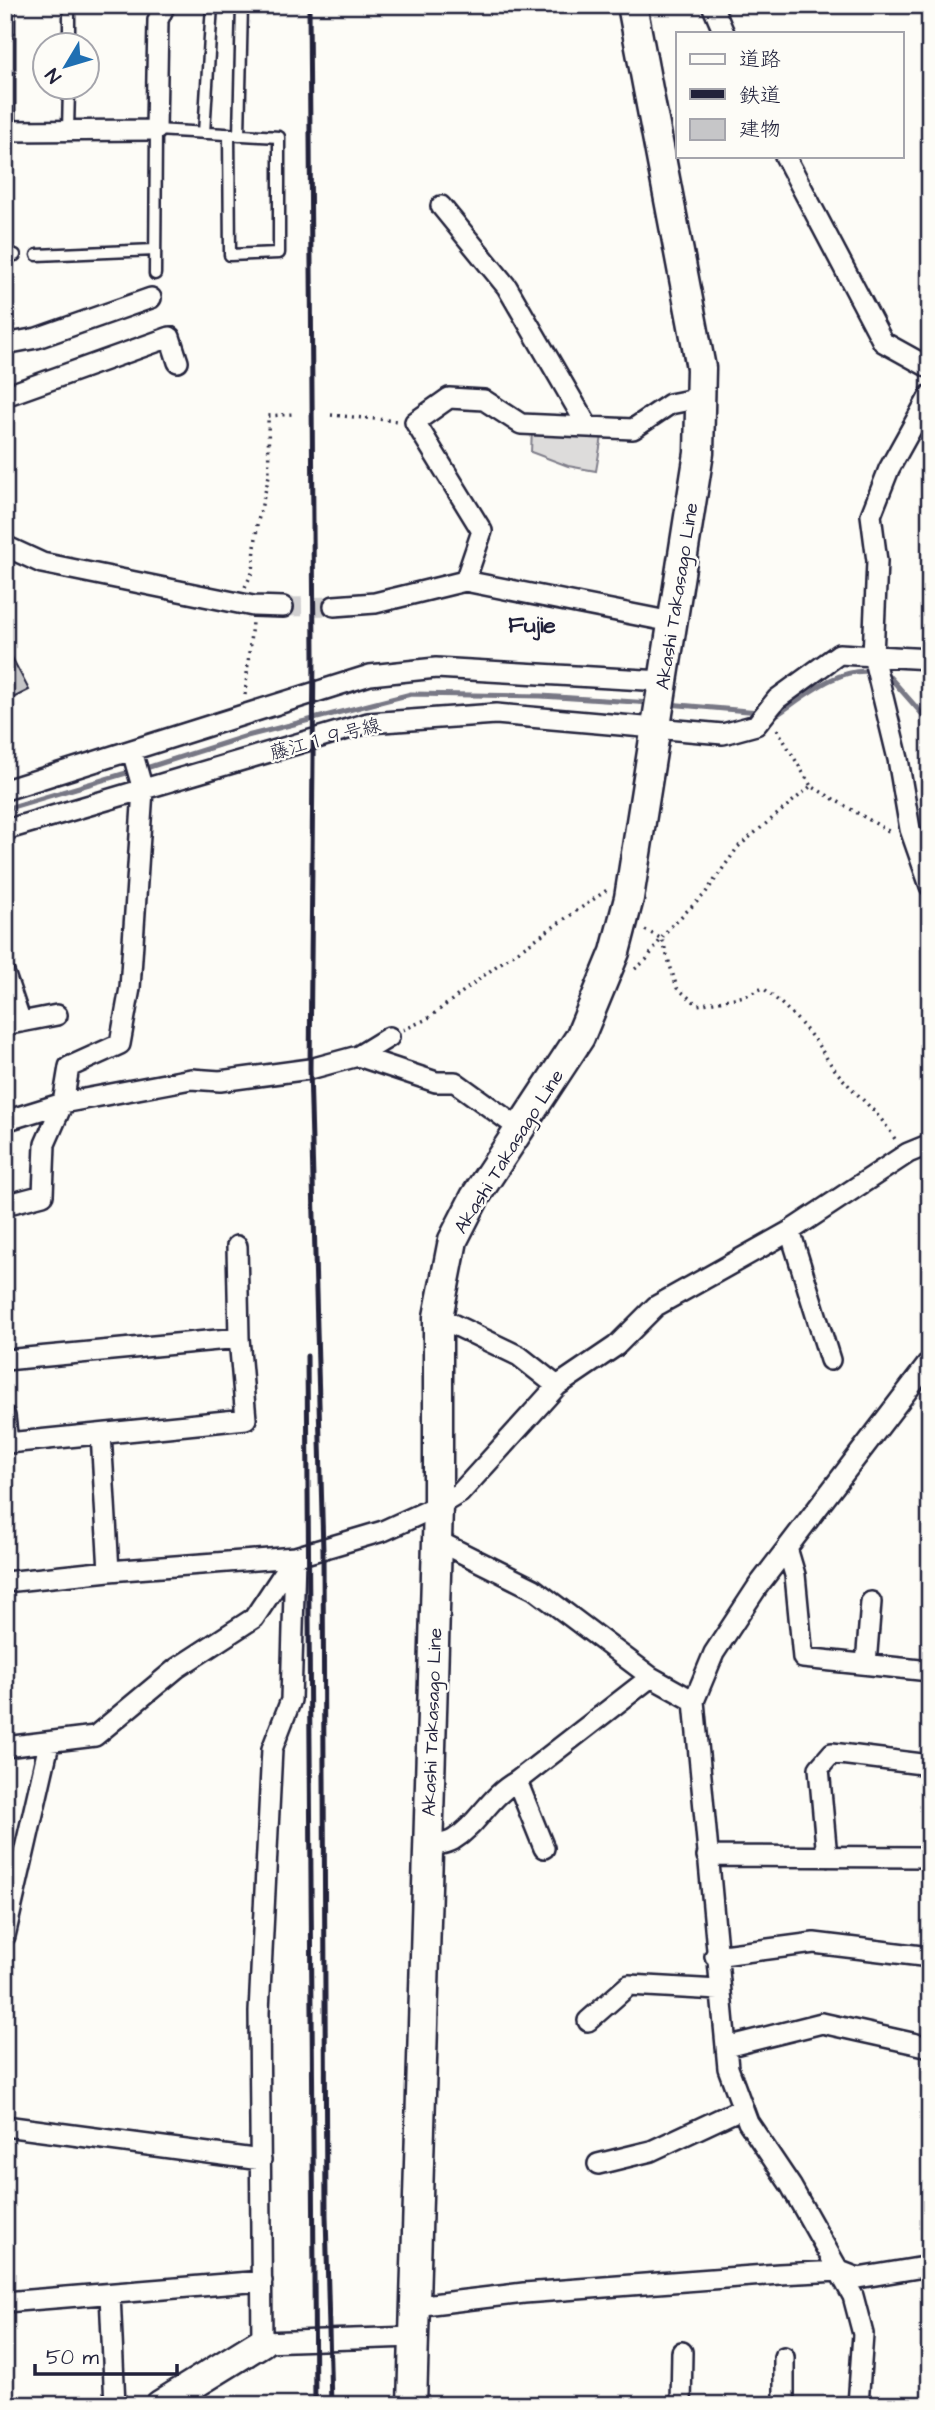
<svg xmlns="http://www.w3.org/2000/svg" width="935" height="2410" viewBox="0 0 935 2410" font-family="'Architects Daughter','Klee One',sans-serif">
<rect width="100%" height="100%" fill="#fdfcf7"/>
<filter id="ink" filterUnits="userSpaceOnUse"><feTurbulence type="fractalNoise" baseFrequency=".0143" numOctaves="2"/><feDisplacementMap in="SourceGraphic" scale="14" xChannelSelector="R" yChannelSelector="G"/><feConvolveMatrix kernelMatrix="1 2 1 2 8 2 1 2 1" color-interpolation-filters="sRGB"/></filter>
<g filter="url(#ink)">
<path fill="#dddcdb" stroke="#807f8b" stroke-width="2" d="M532,429L602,436L596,471L568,466L531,452Z"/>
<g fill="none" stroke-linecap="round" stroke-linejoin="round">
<path stroke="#787885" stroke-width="5" d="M882,673L887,674L930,723
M668,704L759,712
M772,713L778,714C805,696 839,666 873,672
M143,769L247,736L411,694L541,696L651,703
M5,809L133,771"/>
</g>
<path fill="#c6c6c8" stroke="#22223b" stroke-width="2" d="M5,644L29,690L5,702Z"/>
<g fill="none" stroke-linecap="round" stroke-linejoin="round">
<path stroke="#d1d0d1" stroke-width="19" stroke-dasharray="19 10" stroke-linecap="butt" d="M283,607L334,606"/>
<defs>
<path id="lane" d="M9,5V131
M69,46V5
M68,131L69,88
M204,133L212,5
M239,135L242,5
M37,255L155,250
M5,256L15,255
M155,274L156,130L279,137V253L230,255L229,134"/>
<path id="street" d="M712,5L724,33
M5,131L156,130L158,20L165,5
M785,156L883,342L930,368
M441,206L507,287L588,427
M5,344L37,338L151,298
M930,395L889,469L871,515L877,561L873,656L898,759L910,829L930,886
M5,396L170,337L178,362
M5,546L42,563L253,606L283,607
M465,581L482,531L415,422L449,398L484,400L521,424L633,429L670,404L700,398
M334,606L375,603L465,581L672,622
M5,790L370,675L436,668L663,681
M5,830L368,723L496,714L723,734L756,725L777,699L839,654L930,659
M5,975L21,1022
M5,1025L57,1015
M358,1056L436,1082H455L520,1129
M5,1121L63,1103L191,1079L220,1081L310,1069L358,1056L389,1037
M5,1205L43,1195L45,1144L63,1103L69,1067L120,1044L130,988L143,790L132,751
M790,1231L830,1360
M438,1317L519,1356L557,1386
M5,1360L239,1338
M5,1416L8,1443L246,1419L239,1338L237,1246
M101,1434L109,1571
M436,1540L534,1589L651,1677L694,1701
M787,1548L795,1575L803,1658L930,1671
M295,1557L291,1700L272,1749L259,2012L262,2342L414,2337
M5,1582L109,1571L295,1557L383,1531L438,1506L460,1493L557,1386L616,1346L656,1306L790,1231L908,1153L930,1144
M866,1664L871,1602
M5,1747L95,1736L177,1668L254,1618L294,1558
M517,1781L544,1848
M427,1847C435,1845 446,1844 453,1840C479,1824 488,1797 517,1781L651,1677
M707,1856L930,1857
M827,1857L819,1768L832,1753L930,1765
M5,1936L49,1744
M715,1956L814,1943L930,1957
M588,2021L629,1985L719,1990
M726,2047L822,2023L930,2047
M5,2126L261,2160
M598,2164L651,2151L743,2108
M110,2294L115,2405
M5,2302L262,2281
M415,2306L524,2293L779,2274L840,2271L858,2278L930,2266
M681,2405L682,2352
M784,2405V2357
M858,2405L863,2334L853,2296L791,2186L748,2122L728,2068L694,1701L714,1653L758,1586L930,1361"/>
<path id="secondary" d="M160,2405L262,2342
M412,2405L438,1506V1317L453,1240L475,1197L580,1037L615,952L629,898L699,453L701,368L632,5"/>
</defs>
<use href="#lane" stroke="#22223b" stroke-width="15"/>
<use href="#street" stroke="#22223b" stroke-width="24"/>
<use href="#secondary" stroke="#22223b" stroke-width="33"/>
<path stroke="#22223b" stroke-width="3.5" stroke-dasharray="2 5" stroke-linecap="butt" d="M331,415L398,421
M245,587L253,571L257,525L269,476L268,416L293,414
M245,695L252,622
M777,729L811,786L892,833
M645,930L662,939L677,988L698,1005L745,996L763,988C788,1008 809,1030 826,1057C845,1088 878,1108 896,1141
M635,969L646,960L669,928L704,895L738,847L811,786
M403,1030L427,1019L495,967L607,890"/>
<use href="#lane" stroke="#fdfcf7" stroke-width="10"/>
<use href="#street" stroke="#fdfcf7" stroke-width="19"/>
<use href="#secondary" stroke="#fdfcf7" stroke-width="28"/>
<path stroke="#22223b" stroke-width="5" d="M309,5L314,655L310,1069L323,1551L326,2215L331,2405
M307,1356L315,2405"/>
</g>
</g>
<g text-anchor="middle" stroke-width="5" stroke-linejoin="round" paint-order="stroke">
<g font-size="19" fill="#22223b" stroke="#fdfcf7">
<text transform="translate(676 596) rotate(-81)" y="7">Akashi Takasago Line</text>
<text transform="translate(325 738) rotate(-15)" y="7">藤江１９号線</text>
<text transform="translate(508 1151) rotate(-58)" y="7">Akashi Takasago Line</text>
<text transform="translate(431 1722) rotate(-88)" y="7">Akashi Takasago Line</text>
</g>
<g font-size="23" font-weight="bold" fill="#22223b" stroke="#fdfcf7">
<text x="532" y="632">Fujie</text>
</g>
</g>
<rect width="935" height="2410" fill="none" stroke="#fdfcf7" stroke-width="28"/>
<rect x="14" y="14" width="907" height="2382" fill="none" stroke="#22223b" stroke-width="2.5" filter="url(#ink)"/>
<rect x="676" y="32" width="228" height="126" fill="#fdfcf7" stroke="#a5a5ac" stroke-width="2"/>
<rect x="690" y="54" width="35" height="10" fill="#fdfcf7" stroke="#a5a5ac" stroke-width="2"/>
<text x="739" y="66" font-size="21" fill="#22223b">道路</text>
<rect x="690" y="89" width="35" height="10" fill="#22223b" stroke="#a5a5ac" stroke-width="2"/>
<text x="739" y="102" font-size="21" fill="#22223b">鉄道</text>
<rect x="690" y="119" width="35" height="21" fill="#c6c6c8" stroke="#a5a5ac" stroke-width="2"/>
<text x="739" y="136" font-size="21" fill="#22223b">建物</text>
<g transform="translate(66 66) rotate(232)"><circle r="33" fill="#fdfcf7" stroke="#a5a5ac" stroke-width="2"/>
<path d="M0-5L12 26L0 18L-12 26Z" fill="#1f6fb2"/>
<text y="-10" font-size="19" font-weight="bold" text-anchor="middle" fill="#22223b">N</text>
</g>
<path d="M35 2364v10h142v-10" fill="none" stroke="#22223b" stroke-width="3.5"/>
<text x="46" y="2364" font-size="21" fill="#22223b" stroke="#fdfcf7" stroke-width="5" paint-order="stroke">50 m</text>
</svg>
